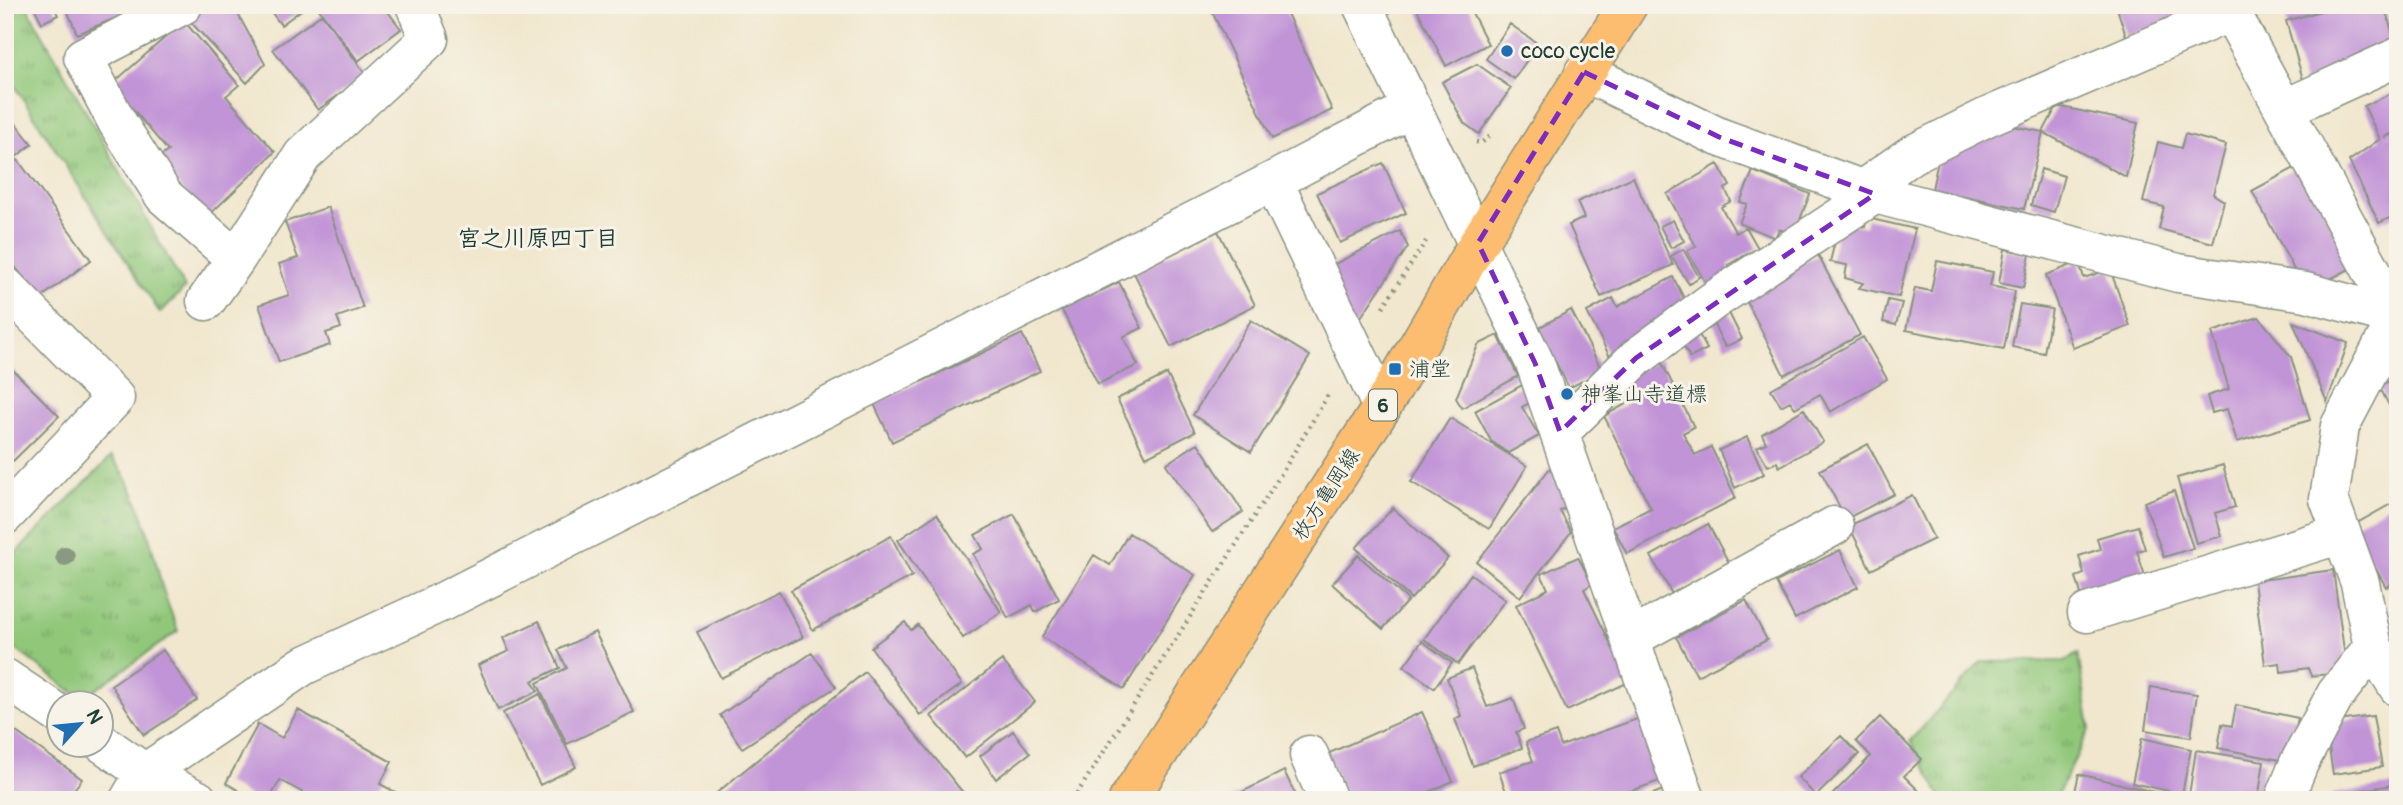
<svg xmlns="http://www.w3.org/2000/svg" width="2403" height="805" viewBox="0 0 2403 805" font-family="Pangolin,'Klee One',sans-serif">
<defs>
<pattern id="park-tufts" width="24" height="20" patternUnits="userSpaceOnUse" patternTransform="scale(1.75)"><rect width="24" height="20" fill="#90c779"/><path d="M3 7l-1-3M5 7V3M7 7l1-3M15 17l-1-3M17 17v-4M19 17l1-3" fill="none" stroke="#75a364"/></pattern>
</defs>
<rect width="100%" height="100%" fill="#f7f3e8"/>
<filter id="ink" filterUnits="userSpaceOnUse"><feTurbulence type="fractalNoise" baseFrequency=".0143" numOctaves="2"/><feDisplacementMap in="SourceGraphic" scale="14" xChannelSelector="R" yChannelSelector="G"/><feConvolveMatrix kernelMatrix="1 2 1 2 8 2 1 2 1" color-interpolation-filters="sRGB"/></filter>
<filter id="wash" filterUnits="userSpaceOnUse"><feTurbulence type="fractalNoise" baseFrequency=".00686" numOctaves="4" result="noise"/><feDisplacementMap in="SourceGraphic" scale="28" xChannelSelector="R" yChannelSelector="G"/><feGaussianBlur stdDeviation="1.57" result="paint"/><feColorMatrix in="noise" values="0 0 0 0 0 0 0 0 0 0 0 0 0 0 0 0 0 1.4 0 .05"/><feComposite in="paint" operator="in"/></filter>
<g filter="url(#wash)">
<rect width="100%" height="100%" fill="#f1e7ce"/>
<path fill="url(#park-tufts)" stroke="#588256" stroke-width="2" d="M5,5H26L185,288L160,313L5,71Z
M111,457C137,485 151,541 160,579C164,596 172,614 178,631L82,699L5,641V564Z
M2078,654L2090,728L2055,800H1943L1910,741L1981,662L2065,661Z"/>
<g id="blocks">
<path fill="#c193d7" d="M33,5H53L58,15L42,23Z
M65,5H148L77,34Z
M205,5H233L265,64L247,83L188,19Z
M266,5H308L281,25Z
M316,5H383L401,29L358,61Z
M1209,5H1283L1332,110L1272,139Z
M1425,5H1468L1488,44L1446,66L1417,9Z
M2116,5H2205L2207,10L2126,36Z
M2341,5H2384L2398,52L2304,83L2286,21Z
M322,14L366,75L318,110L273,49Z
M184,21L239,85L226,96L275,152L206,218L157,159L168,151L112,84Z
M1510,24L1538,44L1514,79L1486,59Z
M1477,64L1511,88L1479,134L1464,123L1442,82Z
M2398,90V131L2384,137L2398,133V214L2379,223L2349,161L2380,139L2364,106Z
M2057,106L2138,123L2126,177L2043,132Z
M5,110L32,144L5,166Z
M2006,125L2043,132L2024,209L1932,189L1939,156Z
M2185,134L2226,145L2213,194L2224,201L2213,243L2159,229L2164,207L2143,202L2158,142L2181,148Z
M18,160L91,260L39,299L5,253V170Z
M1383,163L1406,213L1340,243L1317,193Z
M1718,164L1730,186L1725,189L1731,201L1721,207L1736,233L1746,227L1758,248L1728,265L1733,274L1708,287L1687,251L1696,246L1667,194Z
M2300,165L2355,266L2306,292L2252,191Z
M2041,169L2064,176L2054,212L2031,205Z
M1753,171L1810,194L1794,235L1779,229L1775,238L1739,223L1747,204L1740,202Z
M1633,177L1673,265L1601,297L1569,225L1584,218L1577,202Z
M328,207L363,308L337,317L341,328L326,333L330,345L279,362L259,305L289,295L279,264L298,258L285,222Z
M1867,218L1915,229L1899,297L1859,288L1863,283L1845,278L1847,265L1830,262L1840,221L1865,227Z
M1673,220L1684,241L1671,248L1660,226Z
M1218,231L1255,305L1171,347L1134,273Z
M1400,231L1408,247L1353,329L1323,270Z
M1683,249L1699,277L1689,284L1671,256Z
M2005,249L2030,254L2023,288L1999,283Z
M1818,255L1860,335L1784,375L1743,294Z
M1937,261L1993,272L1990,286L2015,291L2004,349L1906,330L1915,288L1931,291Z
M2079,262L2084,278L2110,269L2130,326L2073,348L2046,275Z
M1673,277L1687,304L1612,361L1587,312L1613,298L1617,307Z
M1119,282L1142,328L1123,337L1138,365L1098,384L1062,310Z
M1888,300L1902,303L1896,325L1883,322Z
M2020,304L2052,309L2044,353L2012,347Z
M1571,310L1602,371L1569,388L1538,328Z
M1728,311L1742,339L1725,347L1711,319Z
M2259,317L2291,357L2310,420L2237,442L2227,409L2212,413L2207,396L2229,389L2212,332Z
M1251,320L1310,356L1251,452L1193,415Z
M2293,322L2348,343L2327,402Z
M1696,329L1707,349L1690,358L1679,338Z
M1022,334L1040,371L892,442L874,404Z
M1498,335L1518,376L1462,408L1456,398L1478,345Z
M1863,337L1887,379L1830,412L1820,394L1795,408L1790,401L1781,406L1771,389Z
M1660,359L1694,427L1683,433L1695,455L1711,447L1736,498L1627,554L1613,527L1651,508L1604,416L1626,404L1615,383Z
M5,362L59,416L13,461L5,453Z
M1167,374L1195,432L1146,457L1117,399Z
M2398,377V418L2396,419L2379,386Z
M1522,385L1531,402L1522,407L1539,436L1508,453L1491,441L1475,411Z
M1804,409L1823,442L1779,467L1777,462L1768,466L1757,447L1766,443L1762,434Z
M1450,418L1527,466L1489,529L1411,482Z
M1747,437L1764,474L1735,488L1719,450Z
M1198,443L1243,512L1212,532L1166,464Z
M1868,444L1894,494L1846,519L1820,470Z
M2223,465L2235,507L2215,513L2222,536L2196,543L2177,478Z
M1550,468L1570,506L1560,511L1571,532L1520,597L1477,562Z
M2174,491L2193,548L2164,557L2144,502Z
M1912,495L1934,539L1871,570L1849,526Z
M2398,500V582L2386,587L2352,526Z
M1393,508L1448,558L1411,599L1356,548Z
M937,514L1001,612L963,638L898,540Z
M1014,514L1059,599L1035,612L1032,605L1008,618L973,554L983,549L975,535Z
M1708,524L1729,563L1672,594L1651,556Z
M2138,526L2145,549L2137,551L2147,582L2083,601L2076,577L2084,574L2079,556L2100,549L2097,538Z
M1129,533L1195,575L1124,689L1042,637L1094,555L1110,565Z
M891,536L912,576L813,630L791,590Z
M1840,550L1858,587L1795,619L1776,582Z
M1358,555L1408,600L1383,629L1332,584Z
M1578,557L1592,584L1584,589L1629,682L1567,711L1516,605L1548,589L1541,574Z
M2333,570L2347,672L2311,676L2308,668L2281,672L2280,663L2265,665L2254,581Z
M1471,574L1505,600L1458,664L1424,639Z
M779,591L803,637L721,678L697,632Z
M1746,600L1767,640L1697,676L1676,637Z
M539,621L560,668L532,681L538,691L498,710L478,665L509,651L503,638Z
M905,622L911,630L918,625L962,684L920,715L871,647Z
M595,632L634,712L567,744L537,683L567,668L558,650Z
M1422,641L1452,663L1434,688L1404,666Z
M163,650L197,700L144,735L111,685Z
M812,653L836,687L742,748L720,715Z
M1002,660L1035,702L965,758L931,716Z
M1472,668L1487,707L1513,698L1524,729L1516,732L1522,748L1473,766L1455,719L1461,716L1447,678Z
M865,672L969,800H708Z
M2151,687L2197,694L2191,737L2145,730Z
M540,694L576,767L540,785L503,713Z
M2236,705L2298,718L2290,762L2218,748L2222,724L2232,726Z
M298,710L392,762L380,784L403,796L401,800H316L280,780L269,800H255L226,783L258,724L282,738Z
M1422,712L1453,781L1411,800H1347L1327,754Z
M2373,716L2382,767L2333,774L2325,723Z
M1880,717L1922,759L1904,776L1928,800H1831L1829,798L1871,756L1856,741Z
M1640,718L1662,780L1606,800H1509L1499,772L1533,761L1526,742L1556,732L1561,746Z
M5,724L82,779L66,800H5Z
M1013,731L1030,753L996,779L980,756Z
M1841,736L1859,754L1816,796L1798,777Z
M2142,738L2191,749L2182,794L2132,783Z
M2196,750L2264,761L2258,800H2219L2189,795Z
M1284,771L1298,800H1226Z
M2079,774L2158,793L2156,800H2073Z
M2394,785L2397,800H2332V794Z
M1663,790L1667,800H1637Z"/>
</g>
</g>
<g filter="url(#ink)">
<use href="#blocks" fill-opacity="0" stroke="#889281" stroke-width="2"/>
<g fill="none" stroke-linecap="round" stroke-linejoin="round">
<defs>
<path id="minor" d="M183,5L83,57L117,122L164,196L236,259
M1362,5L1535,363L1686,800
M2232,5L2231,12L2397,317
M1584,72L1719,137L1875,194L2178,273L2306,292L2398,317
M2284,109L2398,57
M1273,181L1382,407
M1863,189L1911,155L1987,117L2231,12
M5,286L115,398L5,515
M206,301L236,259L303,155L429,39L415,5
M2398,316L2340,426L2329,499L2360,583L2373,647L2398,687
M1560,432L1636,358L1713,301L1875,194
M2087,613L2342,534
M1630,639L1834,526
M5,678L60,715
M102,743L145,773L198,800
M1309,755L1328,800
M129,800L145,773L303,666L442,602L1273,181L1412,108
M2284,800L2299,763L2336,694L2373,647"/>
<path id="primary" d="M1128,800L1382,407L1478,243L1628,5"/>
</defs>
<use href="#minor" stroke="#889281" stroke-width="41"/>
<use href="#primary" stroke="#889281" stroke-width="41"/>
<path stroke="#889281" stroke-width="4.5" stroke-dasharray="2 5" stroke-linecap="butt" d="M1476,142L1481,143L1492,135
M1383,307L1426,241
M1073,800L1283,471L1328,395"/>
<use href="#minor" stroke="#fff" stroke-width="38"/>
<use href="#primary" stroke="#fcbd6f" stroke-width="38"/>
</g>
<circle fill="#8a9981" cx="65" cy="556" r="10"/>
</g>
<path fill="none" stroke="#7b2cbf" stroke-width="5" stroke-dasharray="14 9" stroke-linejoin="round" d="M1584,72L1719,137L1875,194L1636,358L1560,432L1535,363L1478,243Z"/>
<g fill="#1f6fb2" stroke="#f7f3e8" stroke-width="2.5">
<circle cx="1507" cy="51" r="7"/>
<rect x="1388" y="362" width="14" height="14" rx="3.5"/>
<circle cx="1567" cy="394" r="7"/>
</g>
<g text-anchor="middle" stroke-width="6" stroke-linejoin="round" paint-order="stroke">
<rect fill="#f7f3e8" stroke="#60746a" stroke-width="2" x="1369" y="389.5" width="28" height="31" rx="5"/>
<g font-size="19" font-weight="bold" fill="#1f3d34">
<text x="1383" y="412">6</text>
</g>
<g font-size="21" fill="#1f3d34" stroke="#f7f3e8" text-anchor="start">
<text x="1521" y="58">coco cycle</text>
<text x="1409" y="376">浦堂</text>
<text x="1581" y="401">神峯山寺道標</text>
</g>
<g font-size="21" fill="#1f3d34" stroke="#f7f3e8">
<text transform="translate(1326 494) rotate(-57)" y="7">枚方亀岡線</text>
</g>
<g font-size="23" font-weight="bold" fill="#1f3d34" stroke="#f7f3e8">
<text x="538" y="246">宮之川原四丁目</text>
</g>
</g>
<rect width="2403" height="805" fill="none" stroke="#f7f3e8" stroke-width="28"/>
<g transform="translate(80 724) rotate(63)"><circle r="33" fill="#f7f3e8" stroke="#a1aaa0" stroke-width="2"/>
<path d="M0-5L12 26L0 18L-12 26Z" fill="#1f6fb2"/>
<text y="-10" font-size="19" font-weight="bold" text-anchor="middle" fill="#1f3d34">N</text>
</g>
</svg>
